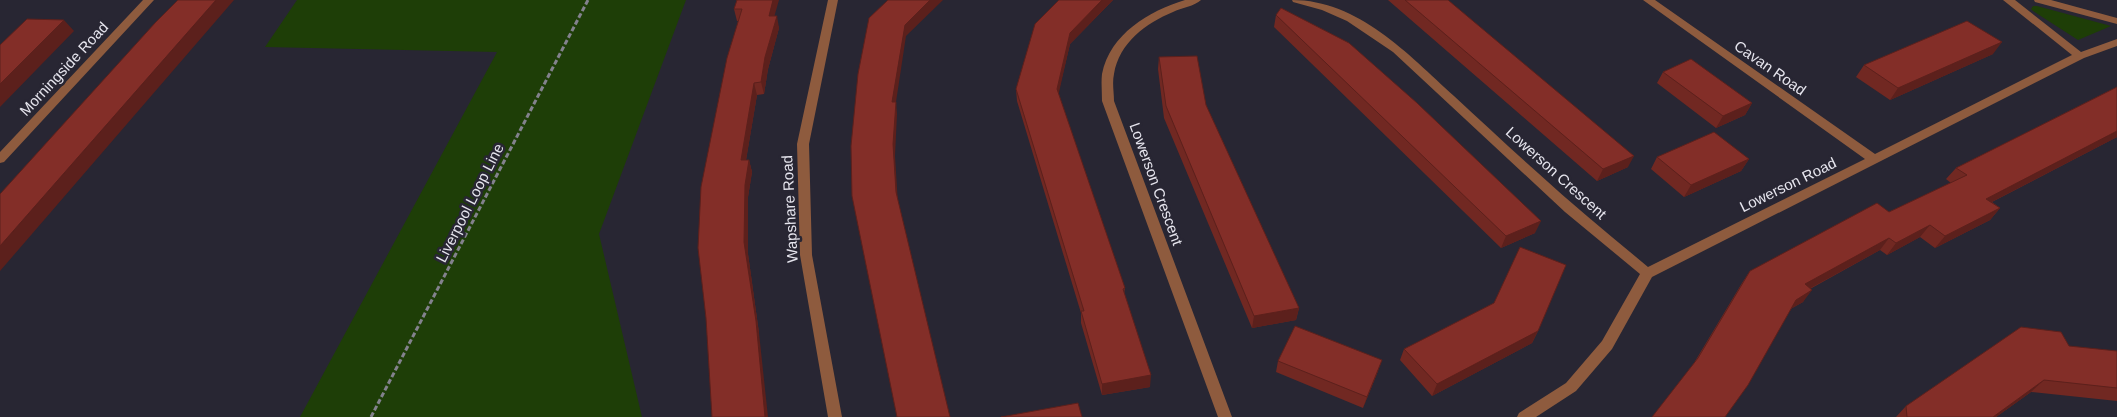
<svg xmlns="http://www.w3.org/2000/svg" width="2117" height="417" viewBox="0 0 2117 417" font-family="Arial,sans-serif">
<rect width="100%" height="100%" fill="#282633"/>
<path fill="#1e3e07" d="M297,0H686L599,234L642,417H300L497,52L265,47Z
M2033,6H2037L2111,26L2078,40L2033,11L2031,9Z"/>
<g fill="none" stroke-linecap="round" stroke-linejoin="round">
<path stroke="#83828d" stroke-width="3" stroke-dasharray="5 2.5" stroke-linecap="butt" d="M371,417L588,0"/>
<path fill="#8e5b3e" fill-rule="evenodd" d="M143,0H154L4,162L0,163V152Z
M828,0H838L809,144L812,255L842,417H828L800,255L797,144Z
M1185,0H1201C1195,6 1181,8 1173,12C1146,23 1119,43 1114,74C1112,83 1114,92 1114,101L1232,417H1218L1102,101C1102,92 1101,83 1102,74C1110,34 1149,11 1185,0Z
M1292,0C1358,0 1408,54 1454,96C1482,122 1510,148 1538,173C1574,206 1611,236 1648,267L1865,159L1643,0H1655L1875,154L2072,55L2003,0H2015L2081,52L2117,39V46L2084,58L1652,277L1612,349L1576,391L1536,417H1517L1519,413L1566,383L1602,341L1640,274L1565,212L1393,52L1347,21L1322,10L1293,2Z
M2034,0H2051L2117,18V24L2035,2Z"/>
</g>
<path fill="#712822" d="M737,0L775,16L779,28L768,69L764,94L757,95L746,160H749L752,172L748,197V254L759,333L712,417L738,21H737L734,9Z
M1059,0H1113L1070,44L1058,94L1125,288L1124,294L1150,387L1102,395L1081,323V313L1017,101L1016,89Z
M1388,0H1448L1628,167L1597,181Z
M1276,15L1535,233L1501,248L1274,27Z
M1993,54L1890,100L1856,77L1864,65Z
M1159,57L1206,105L1299,308L1296,320L1252,328L1164,118L1158,69Z
M1663,72L1752,103L1745,115L1716,128L1657,83Z
M2117,87V137L1992,202L2000,208L1990,220L1935,248L1920,237L1887,255L1880,250L1810,289L1803,302L1694,363L1742,283L1750,271L1889,212L1951,183L1946,179L1956,168Z
M1657,157L1749,159L1741,171L1684,197L1651,169Z
M1538,331L1532,343L1432,396L1400,360L1404,349Z
M2117,351V401L2031,392L1996,417H1896L1906,406Z
M1278,361L1378,371L1363,408L1276,372Z"/>
<path fill="#5c201c" d="M216,0H234L0,271V246Z
M773,0H779L771,28L769,16Z
M930,0H943L906,36L896,102L897,114L895,156L898,204L896,192L893,144L892,102L905,25Z
M1102,0H1113L1070,44L1057,101V89L1070,33Z
M777,16L779,28L768,69L764,94L761,82L765,57Z
M64,20L74,31L0,107V84Z
M2002,42L1993,54L1890,100L1898,88Z
M754,83L757,95L744,172L741,160Z
M1752,103L1745,115L1716,128L1723,116Z
M2117,131V137L1976,210L1986,199Z
M1634,156L1628,167L1597,181L1603,169Z
M1749,159L1741,171L1684,197L1691,185Z
M749,160L752,172L748,197V254L759,333L768,417H765L744,242L745,185Z
M2000,208L1990,220L1935,248L1945,236Z
M1541,221L1535,233L1501,248L1506,236Z
M1930,225L1920,237L1887,255L1896,243Z
M1889,238L1880,250L1796,296L1805,284Z
M1812,290L1803,302L1787,311L1796,300Z
M1299,308L1296,320L1252,328L1254,316Z
M1538,331L1532,343L1432,396L1437,384Z
M1382,360L1378,371L1363,408L1367,397Z
M1151,375L1150,387L1102,395V384Z
M2044,380L2031,392L1996,417H1993Z"/>
<path fill="#832e28" stroke="#5c201c" d="M178,0H216L0,246V194L155,23Z
M737,0H773L769,16H777L765,57L761,82L754,83L741,160H749L745,185L744,242L756,321L765,417H712L706,318L698,248L701,187L727,58L742,9H734Z
M888,0H930L905,25L892,102H896L893,144L896,192L950,417H897L852,196L851,146L858,74L869,18Z
M1059,0H1102L1070,33L1057,89L1125,288L1123,289L1151,375L1102,384L1081,311H1084L1016,89L1035,24Z
M1405,0H1448L1634,156L1603,169Z
M1281,8L1349,43L1417,103L1541,221L1506,236L1276,15Z
M27,19L64,20L0,84V45Z
M1967,21L2002,42L1898,88L1864,65Z
M1197,56L1206,105L1299,308L1254,316L1166,106L1159,57Z
M1691,59L1752,103L1723,116L1663,72Z
M2117,87V131L1986,199L2000,208L1945,236L1930,225L1896,243L1889,238L1805,284L1812,290L1796,300L1748,385L1725,417H1652L1698,358L1750,271L1877,203L1889,212L1967,175L1956,168Z
M1714,132L1749,159L1691,185L1657,157Z
M1520,247L1566,265L1538,331L1437,384L1404,349L1494,303Z
M1295,326L1382,360L1367,397L1278,361Z
M2021,327L2061,332L2069,346L2117,351V388L2044,380L1993,417H1907L1906,406Z
M1078,403L1082,417H1001Z"/>
<g text-anchor="middle" stroke-width="5" stroke-linejoin="round" paint-order="stroke">
<g font-size="15" fill="#e6e5ee" stroke="#282633">
<text transform="translate(1770 68) rotate(35)" y="5">Cavan Road</text>
<text transform="translate(64 69) rotate(-47)" y="5">Morningside Road</text>
<text transform="translate(1556 173) rotate(42)" y="5">Lowerson Crescent</text>
<text transform="translate(1156 184) rotate(70)" y="5">Lowerson Crescent</text>
<text transform="translate(1788 185) rotate(-26)" y="5">Lowerson Road</text>
<text transform="translate(470 203) rotate(-63)" y="5">Liverpool Loop Line</text>
<text transform="translate(790 209) rotate(-93)" y="5">Wapshare Road</text>
</g>
</g>
</svg>
